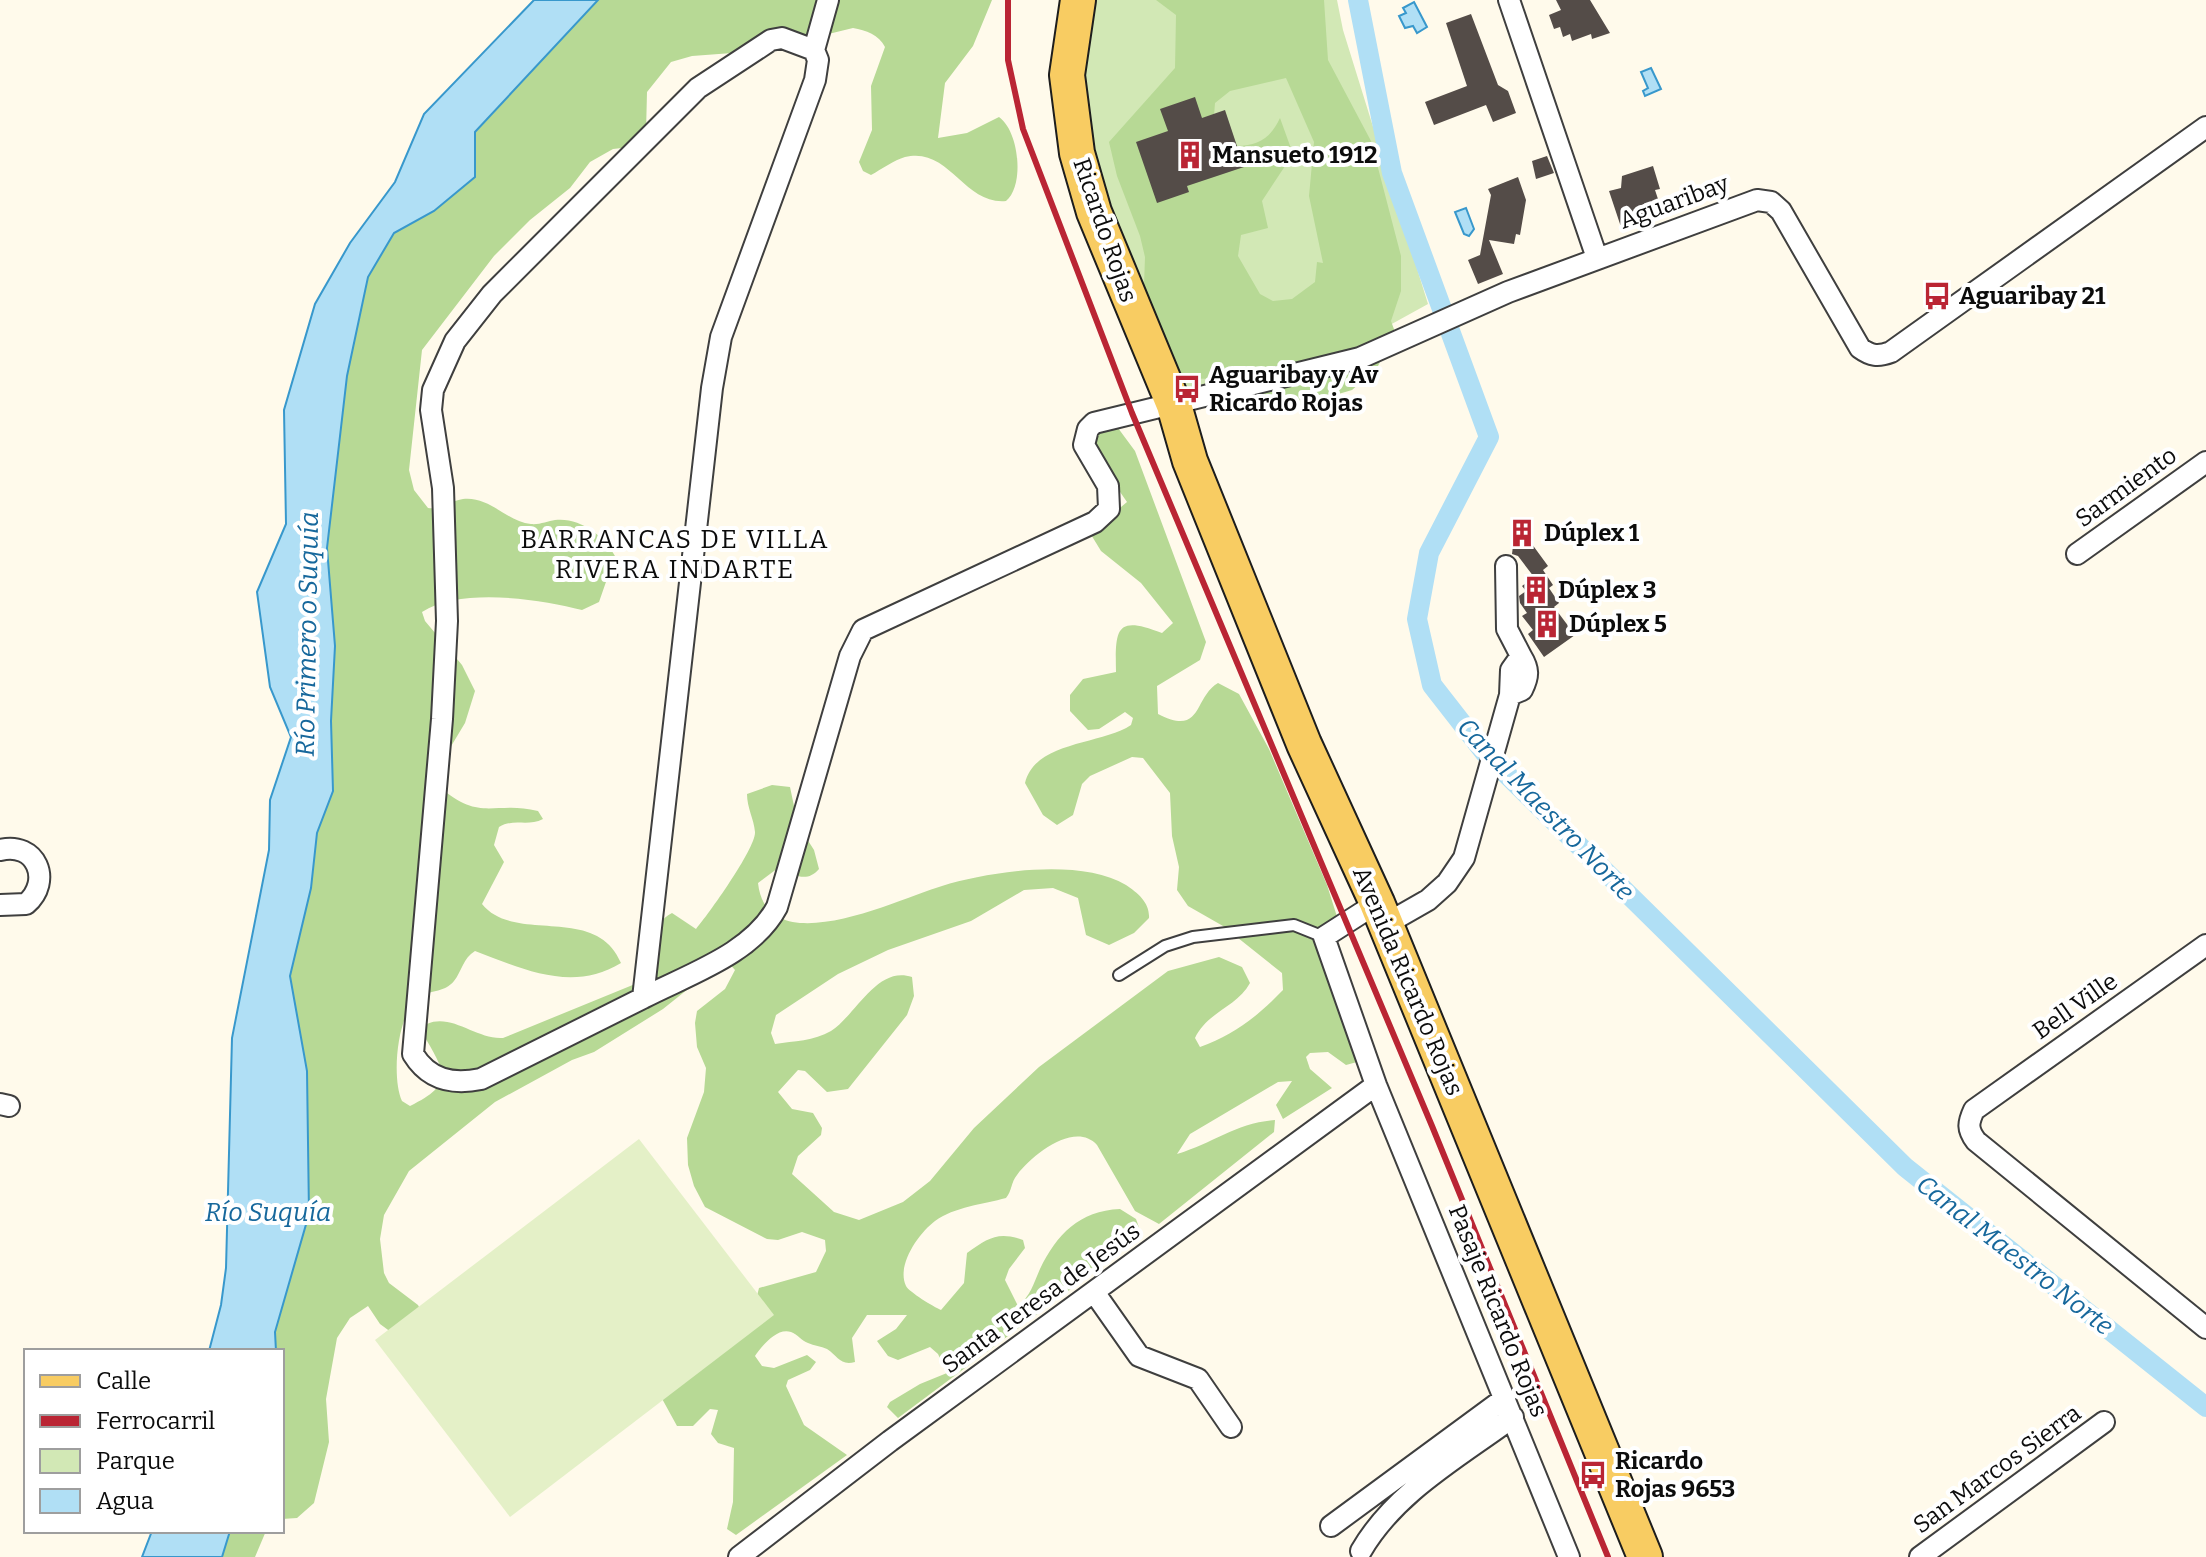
<svg xmlns="http://www.w3.org/2000/svg" width="2206" height="1557" viewBox="0 0 2206 1557" font-family="Bitter,serif">
<rect width="100%" height="100%" fill="#fffaeb"/>
<path fill="#d2e8b5" d="M1088,0H1337L1343,30L1428,304L1341,352L1178,393L1105,215L1078,78Z"/>
<path fill="#b7d995" fill-rule="evenodd" d="M598,0H992L973,46L945,83L938,138L967,133L999,117C1019,131 1025,185 1006,201C964,205 949,146 905,157C894,160 882,169 871,175L863,171L859,162L872,130L871,86L885,47C879,35 866,30 853,28L759,51L692,56L671,62L647,92L646,133L631,147L613,149L590,162L570,188L530,220L494,256L422,350L409,470L414,490L428,508C442,510 449,501 463,499C490,496 507,522 531,524C539,525 548,521 555,520C580,517 604,536 615,556L599,602L582,610C539,599 461,587 422,612L425,621L462,665L475,691L465,723L438,768L440,787C480,823 495,800 538,811L543,819C528,827 513,818 499,827L494,845L504,862L482,904C515,945 596,903 621,963C572,993 523,969 475,951C463,958 462,971 454,981C445,992 432,990 421,996C397,1009 391,1078 402,1101L410,1106C455,1084 445,1072 423,1034L427,1024C452,1013 477,1040 503,1038L640,982L660,950C656,933 654,923 672,913L696,929C708,915 756,848 755,832C754,819 747,808 747,794L772,785L790,787L798,825L814,850L819,869C806,884 794,874 778,868L758,883C767,965 900,898 942,886C991,871 1081,858 1126,885C1138,893 1150,903 1149,918L1134,933L1109,945L1086,935L1078,898L1053,888L1024,890L971,921L888,950L838,974L776,1015L771,1033L775,1044C794,1041 814,1041 831,1031C856,1015 877,965 912,977L914,996L907,1015L848,1089L827,1092L805,1071L798,1070L778,1092L792,1109L813,1113L822,1128L821,1135L798,1156L792,1174L834,1212L859,1220L903,1202L930,1181L974,1128L1039,1067L1168,971L1219,957L1242,967L1250,983C1237,1007 1207,1012 1195,1038L1200,1047C1234,1035 1258,1016 1283,990L1282,973L1223,926L1188,906L1177,890L1179,867L1172,836L1170,793L1143,758L1132,757L1090,776L1082,784L1073,815L1057,825L1043,815L1025,783C1035,741 1101,745 1131,725L1133,718L1125,712L1099,729L1088,730L1070,711V695L1083,679L1116,672C1115,628 1116,615 1162,633L1173,623L1141,583L1101,551L1090,533L1127,502L1100,463L1091,432L1100,426L1118,428L1135,451L1206,642L1200,660L1157,686L1158,714C1203,737 1193,698 1218,683L1239,694L1269,749L1327,885L1339,923L1320,941L1357,1062L1346,1065L1328,1052L1310,1053L1306,1057L1310,1069L1332,1088L1283,1119L1276,1105L1292,1081L1278,1082L1190,1134L1177,1154C1214,1143 1236,1123 1275,1120L1274,1132L1159,1224L1135,1211L1097,1145C1075,1121 1033,1154 1017,1175C1011,1182 1012,1191 1006,1198C984,1204 954,1207 935,1221C919,1233 896,1265 906,1286C909,1292 934,1307 941,1310L964,1283L967,1253C988,1238 998,1231 1023,1240L1025,1248L1009,1269L1005,1280L1018,1306C1031,1295 1033,1285 1040,1269C1057,1234 1079,1211 1120,1209L1136,1219L1142,1236L898,1418L887,1407L890,1402L920,1384L947,1373L938,1354L930,1347L898,1360L888,1356L877,1341L896,1329L907,1315H867L852,1338L855,1362C840,1366 838,1356 827,1349C821,1346 814,1346 808,1343C802,1341 797,1334 791,1332C777,1327 762,1346 755,1356L762,1366L774,1368L807,1355L816,1362L810,1370L788,1380L786,1386L804,1425L847,1455L736,1535L727,1529L733,1502L734,1448L718,1443L711,1434L718,1410L710,1409L693,1426H677L660,1395L755,1304L759,1288L816,1272L826,1251L825,1240L802,1232L778,1240L767,1239L705,1207L694,1186L688,1165L687,1138L704,1092L706,1068L697,1047L695,1023L697,1011L725,989L735,970L728,962L718,965L663,1009L594,1052L572,1060L495,1102L409,1171L384,1215L380,1239L384,1273L389,1283L418,1305L424,1317L399,1338L380,1324L368,1306L350,1318L337,1338L326,1399L329,1442L314,1503L297,1518L282,1519V1351H276L275,1332L309,1214L307,1071L290,976L311,888L317,833L333,791L331,721L335,646L327,548L347,376L368,277L394,233L434,211L475,177V133Z
M1156,0H1324L1328,60L1371,141L1401,256V291L1391,321L1395,332L1377,368L1352,390L1274,413L1213,379L1180,378L1144,286L1145,257L1140,236L1117,176L1109,142L1175,68L1176,15ZM1286,78L1314,142L1309,196L1323,263L1317,262L1315,282L1292,299L1273,301L1260,294L1238,256L1241,235L1268,228L1262,201L1293,154L1280,118C1269,142 1252,148 1226,145L1213,128L1215,103L1230,91Z
M230,1531H266L255,1557H222Z"/>
<path fill="#e4f0c7" d="M639,1139L774,1315L510,1517L375,1340Z"/>
<path fill="#b0dff5" stroke="#3898cc" stroke-width="2" d="M534,0H598L475,132V177L434,211L394,233L368,277L347,376L327,548L335,646L331,721L333,791L317,833L311,888L290,976L307,1071L309,1214L275,1332L276,1351H209L221,1305L226,1268L232,1038L269,850L270,800L291,737L270,687L257,592L286,524L284,410L315,304L350,243L395,182L424,114Z
M1414,2L1427,27L1417,33L1413,26L1405,28L1399,16L1406,13L1403,8Z
M1651,68L1661,89L1645,96L1643,91L1648,88L1641,72Z
M1466,208L1474,229L1469,236L1464,234L1455,212Z
M152,1531H230L222,1557H142Z"/>
<g fill="none" stroke-linecap="round" stroke-linejoin="round">
<path stroke="#b0dff5" stroke-width="20" d="M1358,0L1392,173L1489,437L1429,553L1417,619L1432,685L1485,753L1905,1167L2206,1407"/>
</g>
<path fill="#544c48" d="M1556,0H1590L1610,33L1592,39L1591,34L1572,41L1570,34L1563,37L1560,27L1554,29L1549,15L1561,10Z
M1471,14L1498,85L1508,91L1516,113L1493,122L1486,105L1434,125L1425,102L1467,86L1446,23Z
M1195,97L1202,118L1225,110L1244,167L1187,186L1189,192L1157,203L1136,142L1168,131L1160,109Z
M1547,156L1554,173L1536,179L1532,161Z
M1653,166L1660,189L1655,190L1664,217L1622,230L1609,191L1621,188L1622,176Z
M1518,177L1526,200L1520,235L1516,234L1514,244L1489,240L1503,274L1478,284L1468,260L1480,255L1491,195L1488,189Z
M1516,521L1531,523L1529,540L1548,566L1543,570L1553,585L1549,588L1559,603L1554,607L1575,635L1544,657L1528,634L1533,630L1522,616L1527,613L1520,603L1519,596L1526,591L1522,586L1534,577L1518,556L1512,554Z"/>
<g fill="none" stroke-linecap="round" stroke-linejoin="round">
<defs>
<path id="service" d="M1119,975L1165,946L1193,937L1294,925L1324,937"/>
<path id="minor" d="M828,0L814,50L818,60L815,80L721,337L712,388L643,998C689,974 752,954 777,907L850,656L863,630L1095,522L1109,509L1108,486L1084,445L1088,429L1094,423L1360,358L1508,292L1757,200L1771,202L1781,211L1860,348C1871,356 1878,357 1891,352L2206,127
M1509,0L1597,258
M2077,554L2206,462
M1510,695L1522,690C1529,676 1529,669 1521,656
M0,850C36,841 53,881 26,904L0,905
M1377,903L1324,937L1376,1085L1569,1557
M1386,924L1428,900L1447,883L1464,858L1510,695L1511,670L1521,656L1507,629L1506,566
M2206,945L1974,1110C1968,1123 1967,1129 1976,1141L2206,1328
M643,998L481,1079C452,1085 429,1080 413,1054L442,719L447,621L443,488L431,410L433,390L455,341L492,294L698,88L771,40L782,38L814,50
M0,1104L9,1106
M1094,1292L1139,1356L1198,1379L1231,1427
M1331,1526L1505,1398
M1361,1551C1395,1492 1459,1457 1513,1417
M739,1557L890,1441L1376,1085
M1920,1557L2104,1422"/>
<path id="primary" d="M1078,0L1067,75L1077,153L1094,212L1174,405L1190,461L1304,744L1377,903L1645,1557"/>
</defs>
<use href="#service" stroke="#3f3f3f" stroke-width="14"/>
<use href="#minor" stroke="#3f3f3f" stroke-width="24"/>
<use href="#primary" stroke="#1d1d1d" stroke-width="38"/>
<use href="#service" stroke="#fff" stroke-width="10"/>
<use href="#minor" stroke="#fff" stroke-width="20"/>
<use href="#primary" stroke="#f8cc62" stroke-width="34"/>
<path stroke="#ba2534" stroke-width="6" d="M1008,0V60L1023,129L1132,413L1432,1126L1608,1557"/>
</g>
<defs>
<symbol id="building-bare" viewBox="-9 -9 18 18"><path d="M-4-6H4V6H1V3H-1V6H-4ZM-2.5-4.3h1.7v1.8h-1.7ZM.8-4.3h1.7v1.8H.8ZM-2.5-1h1.7V.8h-1.7ZM.8-1h1.7V.8H.8Z" fill="#ba2534" stroke="#fff" stroke-width="2.5" paint-order="stroke"/></symbol>
<symbol id="bus-bare" viewBox="-9 -9 18 18"><path d="M-5-6H5V4H4V6H2V4H-2V6H-4V4H-5ZM-3.5-4V0h7V-4ZM-3.5 1.2v1.5H-2V1.2ZM2 1.2v1.5H3.5V1.2Z" fill="#ba2534" stroke="#fff" stroke-width="2.5" paint-order="stroke"/></symbol>
</defs>
<g fill-rule="evenodd">
<use href="#building-bare" x="1170" y="135" width="40" height="40"/>
<use href="#bus-bare" x="1917" y="276" width="40" height="40"/>
<use href="#bus-bare" x="1167" y="369" width="40" height="40"/>
<use href="#building-bare" x="1502" y="513" width="40" height="40"/>
<use href="#building-bare" x="1516" y="570" width="40" height="40"/>
<use href="#building-bare" x="1527" y="604" width="40" height="40"/>
<use href="#bus-bare" x="1573" y="1455" width="40" height="40"/>
</g>
<g text-anchor="middle" stroke-width="8" stroke-linejoin="round" paint-order="stroke">
<g font-size="24" font-weight="bold" fill="#0c0c0c" stroke="#fff" text-anchor="start">
<text x="1212" y="163">Mansueto 1912</text>
<text x="1959" y="304">Aguaribay 21</text>
<text x="1209" y="383">Aguaribay y Av<tspan x="1209" dy="28">Ricardo Rojas</tspan></text>
<text x="1544" y="541">Dúplex 1</text>
<text x="1558" y="598">Dúplex 3</text>
<text x="1569" y="632">Dúplex 5</text>
<text x="1615" y="1469">Ricardo<tspan x="1615" dy="28">Rojas 9653</tspan></text>
</g>
<g font-size="24" fill="#0c0c0c" stroke="#fff">
<text transform="translate(1674 202) rotate(-20)" y="8">Aguaribay</text>
<text transform="translate(1105 230) rotate(71)" y="8">Ricardo Rojas</text>
<text transform="translate(2126 487) rotate(-36)" y="8">Sarmiento</text>
<text transform="translate(1408 981) rotate(67)" y="8">Avenida Ricardo Rojas</text>
<text transform="translate(2075 1006) rotate(-35)" y="8">Bell Ville</text>
<text transform="translate(1041 1298) rotate(-36)" y="8">Santa Teresa de Jesús</text>
<text transform="translate(1498 1311) rotate(68)" y="8">Pasaje Ricardo Rojas</text>
<text transform="translate(1997 1469) rotate(-36)" y="8">San Marcos Sierra</text>
</g>
<g font-size="26" letter-spacing="2" fill="#0c0c0c" stroke="#fff">
<text x="675" y="548">BARRANCAS DE VILLA<tspan x="675" dy="30">RIVERA INDARTE</tspan></text>
</g>
<g font-size="26" font-style="italic" fill="#17689c" stroke="#fff">
<text transform="translate(307 634) rotate(-89)" y="9">Río Primero o Suquía</text>
<text transform="translate(1546 809) rotate(46)" y="9">Canal Maestro Norte</text>
<text x="268" y="1221">Río Suquía</text>
<text transform="translate(2015 1255) rotate(38)" y="9">Canal Maestro Norte</text>
</g>
</g>
<rect x="24" y="1349" width="260" height="184" fill="#ffffff" stroke="#9e9e9e" stroke-width="2"/>
<rect x="40" y="1375" width="40" height="12" fill="#f8cc62" stroke="#9e9e9e" stroke-width="2"/>
<text x="96" y="1389" font-size="24" fill="#0c0c0c">Calle</text>
<rect x="40" y="1415" width="40" height="12" fill="#ba2534" stroke="#9e9e9e" stroke-width="2"/>
<text x="96" y="1429" font-size="24" fill="#0c0c0c">Ferrocarril</text>
<rect x="40" y="1449" width="40" height="24" fill="#d2e8b5" stroke="#9e9e9e" stroke-width="2"/>
<text x="96" y="1469" font-size="24" fill="#0c0c0c">Parque</text>
<rect x="40" y="1489" width="40" height="24" fill="#b0dff5" stroke="#9e9e9e" stroke-width="2"/>
<text x="96" y="1509" font-size="24" fill="#0c0c0c">Agua</text>
</svg>
